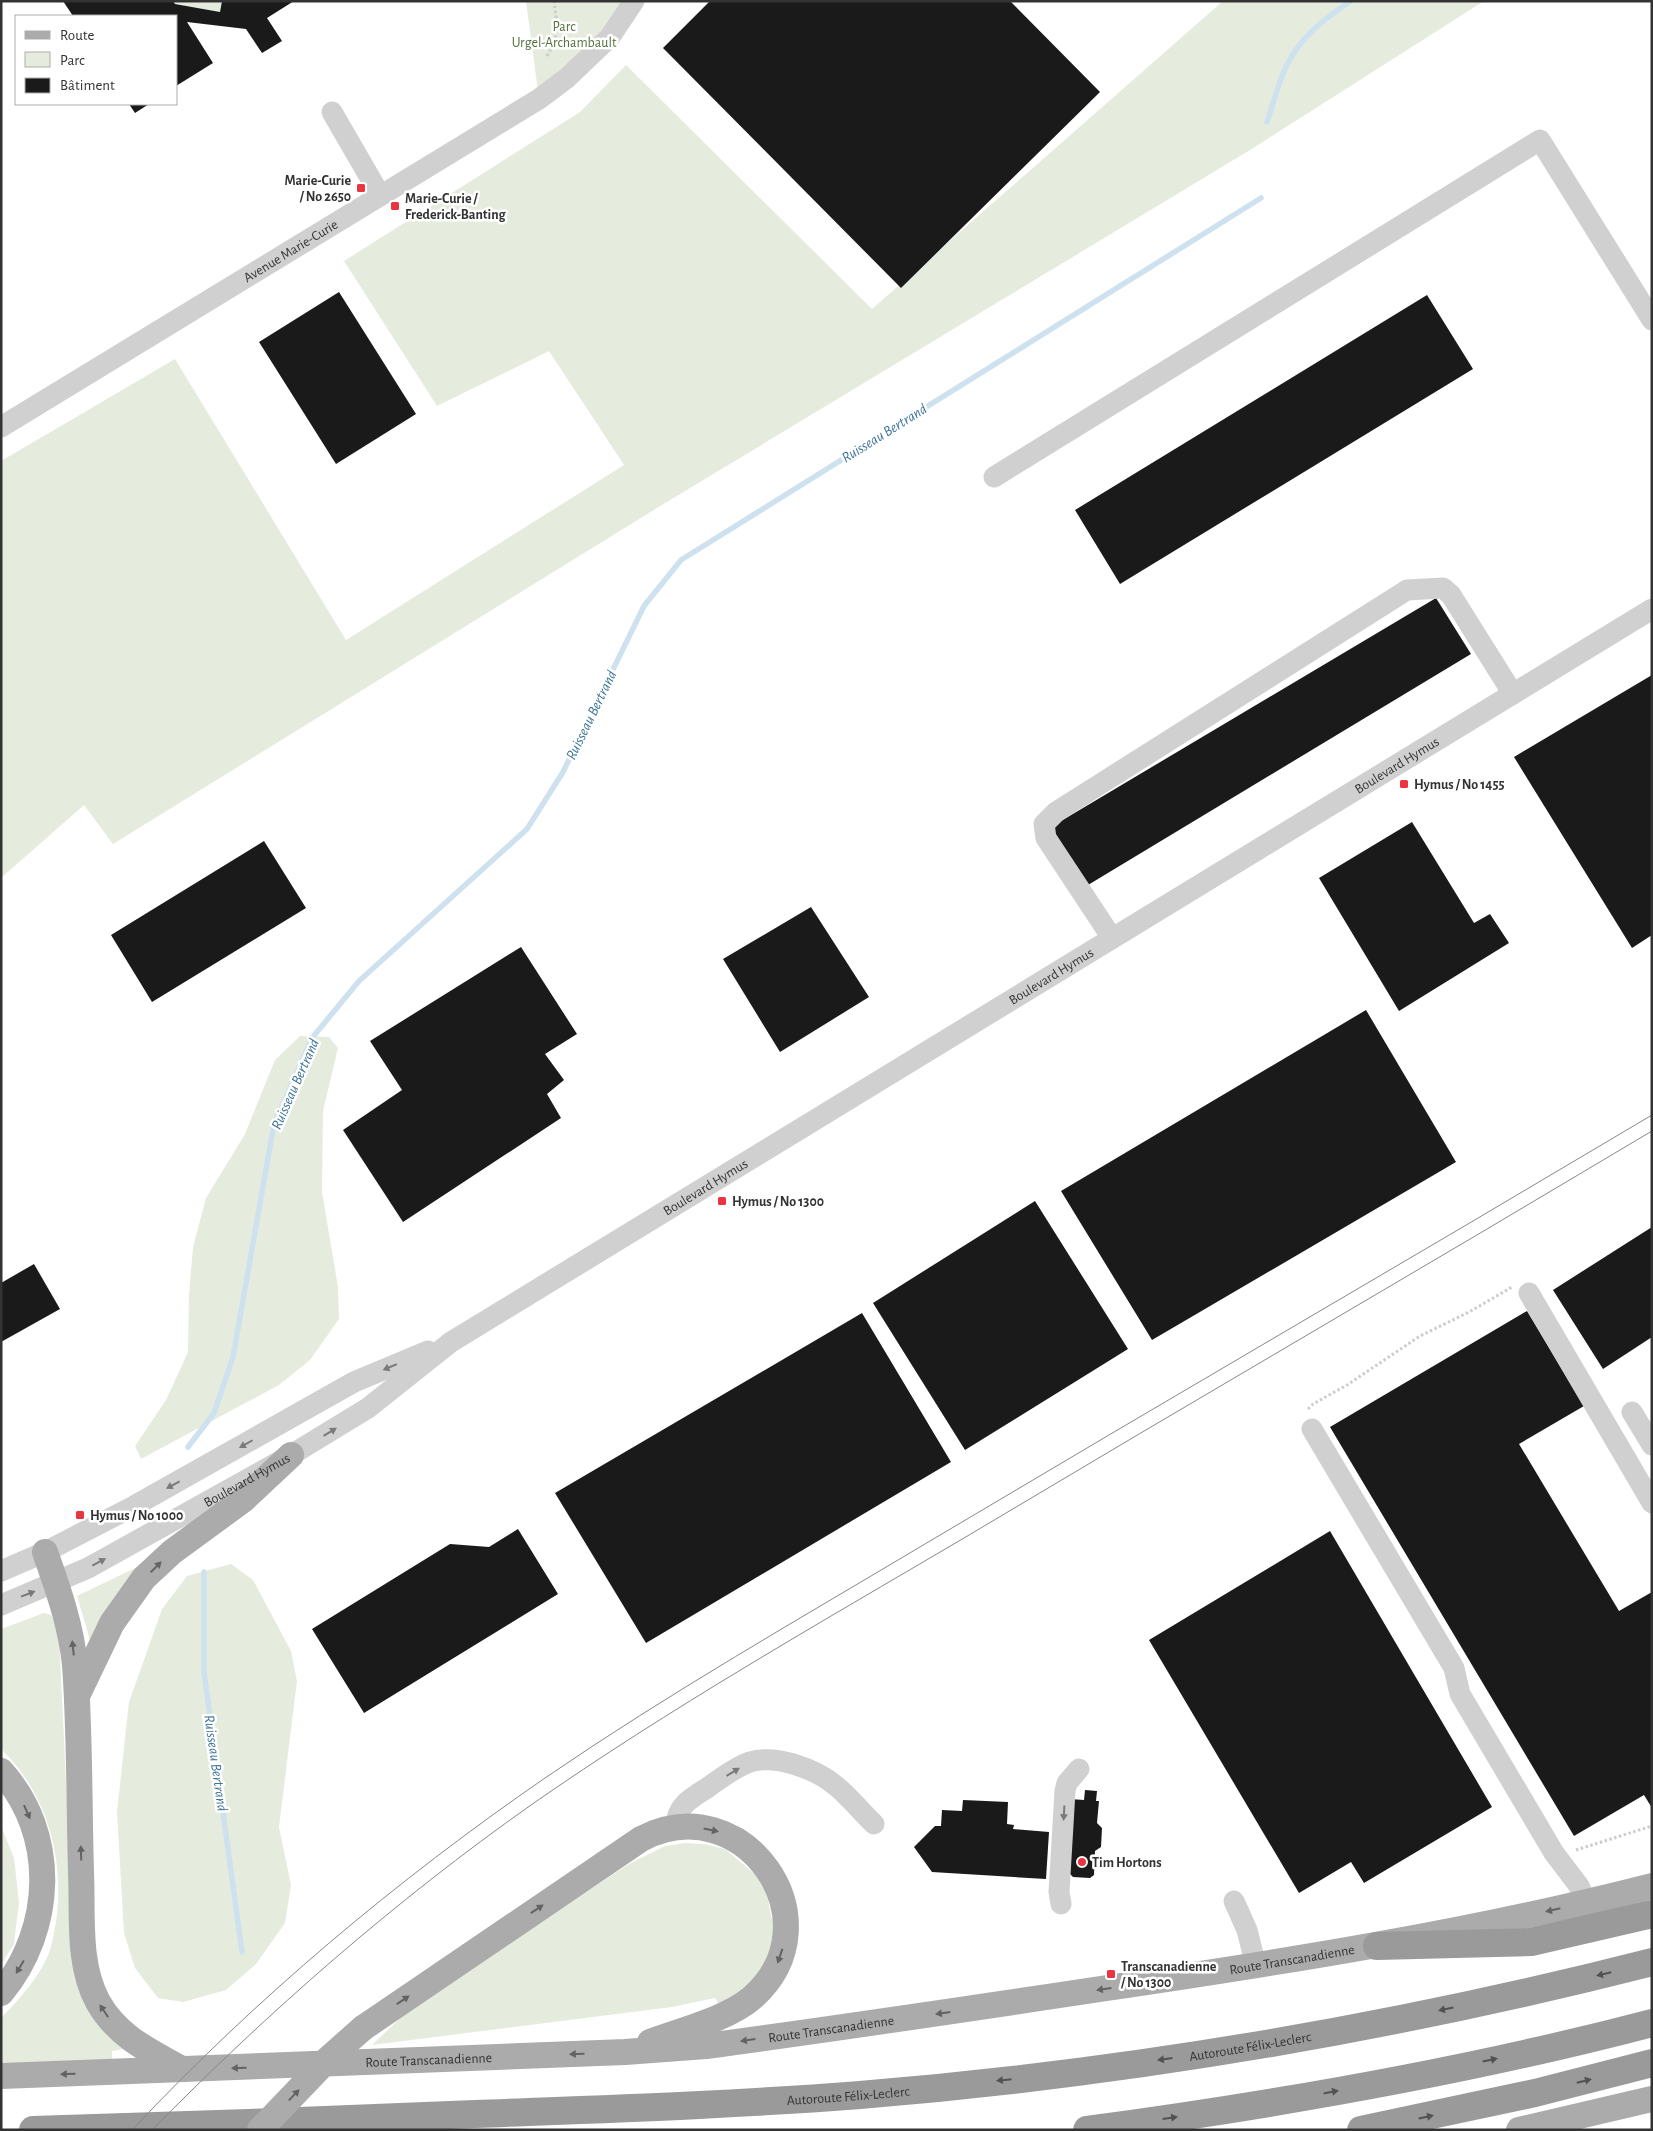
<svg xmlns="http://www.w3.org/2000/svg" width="1653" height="2131" viewBox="0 0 1653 2131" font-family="'Alegreya Sans',sans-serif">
<rect width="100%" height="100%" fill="#fff"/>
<path fill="#e5ecde" d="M173,1H222L220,12L175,4Z
M526,1H634L539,99Z
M1223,1H1484L1250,150L657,508L113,844L84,805L1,878V461L175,359L346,640L624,465L549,351L437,406L344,261L580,112L626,65L872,309Z
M300,1036L329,1037L338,1048L323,1111L322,1192L338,1287L339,1319L310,1360L279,1385L141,1459L135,1446L166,1400L188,1352L189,1295L193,1247L206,1198L245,1134L275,1060Z
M154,1559L92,1647L77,1596Z
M231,1564L253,1580L291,1651L297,1681L279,1827L291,1885L285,1923L256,1964L226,1990L183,2002L158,1998L135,1968L124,1933L117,1812L129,1702L162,1609L187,1576Z
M44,1613L51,1615L59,1634L74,1952L123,2049L112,2051V2062L1,2066V2018C19,2000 42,1974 50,1950C70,1879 54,1800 1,1749V1629Z
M1,1826L14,1858L19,1902L14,1944L1,1965Z
M685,1843L704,1844L725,1849L756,1875L767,1895L775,1935L763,1974L721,2008L715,1998L672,2007L372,2045L412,2007L629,1864L665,1846Z"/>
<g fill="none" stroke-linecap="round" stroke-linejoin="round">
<path stroke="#cee1ef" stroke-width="5.5" d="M1267,122C1273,104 1278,84 1286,67C1299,38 1325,18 1351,1
M188,1447L214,1413L233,1357L274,1124L312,1038L359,981L527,829L563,772L644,606L681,560L1261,198
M204,1572V1672L242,1952"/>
</g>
<path fill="#1a1a1a" d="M63,1H173L175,4L220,12L222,1H294L267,18L282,41L262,53L246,29L187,22L213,63L176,86V16H73Z
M710,1H1010L1100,92L901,288L663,48Z
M129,104H149L135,113Z
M339,292L416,414L336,464L259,342Z
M1427,295L1473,369L1120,584L1075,510Z
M1436,598L1471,654L1088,885L1051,827Z
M1652,675V935L1632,948L1514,757Z
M1412,822L1474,923L1490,914L1509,943L1399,1011L1319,878Z
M264,841L306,908L152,1002L111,935Z
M811,907L869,997L780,1052L723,959Z
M521,947L577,1034L545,1054L564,1080L547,1094L561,1118L403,1222L343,1130L402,1090L370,1041Z
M1366,1010L1456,1162L1152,1340L1061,1191Z
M1035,1201L1128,1349L965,1450L873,1303Z
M1652,1227V1337L1603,1369L1553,1290Z
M34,1264L60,1309L1,1342V1283Z
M1527,1311L1584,1406L1519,1444L1619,1611L1652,1592V1808L1644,1795L1574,1836L1330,1427Z
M862,1313L951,1462L646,1643L555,1493Z
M518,1529L558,1594L364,1713L312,1629L450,1544L489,1547Z
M1330,1531L1492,1807L1364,1883L1351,1862L1299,1893L1149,1640Z
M1085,1790L1097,1791L1096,1801H1099L1097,1823L1102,1828L1101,1847L1095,1851L1094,1875L1090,1878L1073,1877L1069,1873L1070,1799L1084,1800Z
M963,1800L1008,1802L1007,1824L1014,1825L1013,1829L1049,1832L1046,1879L932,1872L914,1847L935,1826H941L942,1810L962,1811Z"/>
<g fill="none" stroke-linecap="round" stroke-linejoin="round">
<path stroke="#cdcdcd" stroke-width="3" stroke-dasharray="2.5 2.5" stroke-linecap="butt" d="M547,56C560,35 557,25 554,1
M1308,1409L1313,1404L1347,1385L1420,1336L1469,1312L1512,1287
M1576,1850L1652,1826"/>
<g stroke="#d0d0d0" stroke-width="21">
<path d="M332,112L380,195"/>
<path id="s1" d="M1,427L539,99L567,78L610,37L634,1"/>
<path d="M994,477L1540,140L1652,320"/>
<path d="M1112,938L1046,838L1044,824L1056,812L1407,590L1443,588L1451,595L1513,694"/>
<path d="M1529,1293L1652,1503"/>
<path d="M1632,1412L1652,1445"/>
<path d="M1312,1429L1454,1668L1460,1694L1554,1853L1579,1886L1586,1902"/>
<path d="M1,1571L45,1552L134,1506L354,1382L428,1351"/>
<path id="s2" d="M1,1605L88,1568L291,1455L368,1408L451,1342L1652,609"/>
<path d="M676,1827C676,1806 691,1798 707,1788C720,1779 735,1767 750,1762C776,1754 816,1769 836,1786C850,1797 861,1812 874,1824"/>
<path d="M1234,1901L1247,1930L1256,1966"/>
<path d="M1061,1904L1059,1892L1065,1791L1067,1783L1079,1769"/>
</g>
<g stroke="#ababab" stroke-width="26">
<path d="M45,1552C58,1589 71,1625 75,1665C80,1733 79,1803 81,1872C83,1914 77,1964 98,2002C117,2036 149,2051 182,2069"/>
<path d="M78,1694L112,1623L144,1578L172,1552L243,1500L291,1455"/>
<path d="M1,1771C58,1834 54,1929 1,1993"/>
<path d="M363,2028L641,1839C743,1785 838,1921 753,1997C728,2019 682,2030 650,2042"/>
<path id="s3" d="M1,2076L625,2052L706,2046C840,2028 974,2008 1107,1988C1290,1961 1472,1932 1652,1886"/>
<path d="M1519,2130L1652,2099"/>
</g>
<g stroke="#9a9a9a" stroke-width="28">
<path d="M1377,1946L1531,1942L1652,1914"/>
<path id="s4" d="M33,2130C180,2126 328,2120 475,2114C604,2109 732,2105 860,2095C1127,2073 1393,2028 1652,1962"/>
<path d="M1087,2130C1274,2105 1469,2071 1652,2023"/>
<path d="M1361,2130L1535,2093L1652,2063"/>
</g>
<path stroke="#888" stroke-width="1" d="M132,2130C256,1998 397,1880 545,1778C669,1693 801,1618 930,1541C1170,1398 1412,1258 1652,1115
M152,2130C269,2011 395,1901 531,1805C670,1708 818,1624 964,1538C1193,1401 1423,1268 1652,1131"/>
<path stroke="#ababab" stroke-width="26" d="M260,2130L328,2059L363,2028"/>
</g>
<defs><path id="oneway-solid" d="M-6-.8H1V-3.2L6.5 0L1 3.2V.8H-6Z" transform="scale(1.25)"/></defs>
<g fill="#7a7a7a">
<use href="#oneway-solid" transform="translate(390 1367) rotate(157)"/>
<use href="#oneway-solid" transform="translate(330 1432) rotate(-31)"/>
<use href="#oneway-solid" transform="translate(246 1444) rotate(150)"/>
<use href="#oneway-solid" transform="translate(173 1485) rotate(152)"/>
<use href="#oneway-solid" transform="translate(99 1562) rotate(-28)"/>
<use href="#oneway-solid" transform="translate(28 1594) rotate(-21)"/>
<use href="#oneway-solid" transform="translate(733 1772) rotate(-31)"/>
<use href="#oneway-solid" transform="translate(1064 1813) rotate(93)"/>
</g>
<g fill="#636363">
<use href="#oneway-solid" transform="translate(156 1567) rotate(-45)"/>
<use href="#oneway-solid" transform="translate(73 1648) rotate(-96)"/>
<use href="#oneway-solid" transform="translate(27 1812) rotate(66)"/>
<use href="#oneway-solid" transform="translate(711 1830) rotate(12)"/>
<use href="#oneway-solid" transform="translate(81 1853) rotate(-92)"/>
<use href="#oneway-solid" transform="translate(537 1909) rotate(-34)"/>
<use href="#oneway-solid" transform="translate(1553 1910) rotate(167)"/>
<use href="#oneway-solid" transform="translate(780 1956) rotate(109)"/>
<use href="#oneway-solid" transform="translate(20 1967) rotate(121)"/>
<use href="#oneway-solid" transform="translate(1104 1989) rotate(172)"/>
<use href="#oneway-solid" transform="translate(403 2000) rotate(-34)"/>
<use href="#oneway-solid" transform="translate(104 2011) rotate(-124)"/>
<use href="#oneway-solid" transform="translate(943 2013) rotate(172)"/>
<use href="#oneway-solid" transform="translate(748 2040) rotate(172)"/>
<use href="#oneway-solid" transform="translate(577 2054) rotate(178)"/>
<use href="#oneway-solid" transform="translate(239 2068) rotate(178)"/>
<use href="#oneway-solid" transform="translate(68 2074) rotate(178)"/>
<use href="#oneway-solid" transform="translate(294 2095) rotate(-46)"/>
</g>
<g fill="#525252">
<use href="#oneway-solid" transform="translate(1604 1974) rotate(167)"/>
<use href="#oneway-solid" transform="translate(1446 2009) rotate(168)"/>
<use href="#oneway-solid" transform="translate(1165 2059) rotate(172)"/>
<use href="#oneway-solid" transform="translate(1490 2060) rotate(-12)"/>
<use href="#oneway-solid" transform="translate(1004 2080) rotate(174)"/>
<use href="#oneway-solid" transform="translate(1584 2081) rotate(-14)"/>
<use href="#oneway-solid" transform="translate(1331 2092) rotate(-11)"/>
<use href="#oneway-solid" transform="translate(1426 2117) rotate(-12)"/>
<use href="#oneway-solid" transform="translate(1170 2118) rotate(-8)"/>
</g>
<g fill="#ea343f" stroke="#fff" stroke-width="2">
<rect x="356" y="183" width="10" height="10" rx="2.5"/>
<rect x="390" y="201" width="10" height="10" rx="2.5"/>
<rect x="1399" y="779" width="10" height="10" rx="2.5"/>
<rect x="717" y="1196" width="10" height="10" rx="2.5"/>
<rect x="75" y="1510" width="10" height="10" rx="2.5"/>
<circle cx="1082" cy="1862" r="5"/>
<rect x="1106" y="1969" width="10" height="10" rx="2.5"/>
</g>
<g text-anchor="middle" stroke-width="5" stroke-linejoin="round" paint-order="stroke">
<g font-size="14" fill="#55713d" stroke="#fff">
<text x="564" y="31">Parc<tspan x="564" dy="16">Urgel-Archambault</tspan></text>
</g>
<g font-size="14" font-weight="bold" fill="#333" stroke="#fff" text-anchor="start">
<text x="351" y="185" text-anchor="end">Marie-Curie<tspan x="351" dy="16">/ No 2650</tspan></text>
<text x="405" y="203">Marie-Curie /<tspan x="405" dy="16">Frederick-Banting</tspan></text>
<text x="1414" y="789">Hymus / No 1455</text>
<text x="732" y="1206">Hymus / No 1300</text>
<text x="90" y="1520">Hymus / No 1000</text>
<text x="1092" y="1867">Tim Hortons</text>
<text x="1121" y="1971">Transcanadienne<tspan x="1121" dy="16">/ No 1300</tspan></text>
</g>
<g font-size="14" fill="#333" stroke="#fff">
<text dy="5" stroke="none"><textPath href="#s1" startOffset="339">Avenue Marie-Curie</textPath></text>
<text dy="5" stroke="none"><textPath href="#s2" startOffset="1631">Boulevard Hymus</textPath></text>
<text dy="5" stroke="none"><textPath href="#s2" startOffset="1226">Boulevard Hymus</textPath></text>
<text dy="5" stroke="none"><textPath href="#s2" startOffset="821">Boulevard Hymus</textPath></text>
<text dy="5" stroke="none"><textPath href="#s2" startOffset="276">Boulevard Hymus</textPath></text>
<text dy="5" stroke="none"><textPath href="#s3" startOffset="1298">Route Transcanadienne</textPath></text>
<text dy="5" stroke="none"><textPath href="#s3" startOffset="832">Route Transcanadienne</textPath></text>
<text dy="5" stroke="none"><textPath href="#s4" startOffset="1221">Autoroute Félix-Leclerc</textPath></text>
<text dy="5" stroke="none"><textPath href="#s3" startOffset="428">Route Transcanadienne</textPath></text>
<text dy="5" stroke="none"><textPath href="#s4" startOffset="816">Autoroute Félix-Leclerc</textPath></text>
</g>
<g font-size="15" font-style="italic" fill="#3d7498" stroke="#fff">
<text transform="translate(884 433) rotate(-32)" y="5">Ruisseau Bertrand</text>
<text transform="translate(591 715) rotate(-64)" y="5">Ruisseau Bertrand</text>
<text transform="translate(295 1084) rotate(-66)" y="5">Ruisseau Bertrand</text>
<text transform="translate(216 1763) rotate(82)" y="5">Ruisseau Bertrand</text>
</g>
</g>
<rect width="1653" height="2131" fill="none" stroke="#333333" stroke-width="5"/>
<rect x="15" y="15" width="162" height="90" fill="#ffffff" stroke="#adadad"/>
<rect x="25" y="31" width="25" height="8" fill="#ababab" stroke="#adadad"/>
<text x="60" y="40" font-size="15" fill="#333333">Route</text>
<rect x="25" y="52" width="25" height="15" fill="#e5ecde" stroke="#adadad"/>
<text x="60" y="65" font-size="15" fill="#333333">Parc</text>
<rect x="25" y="78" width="25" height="15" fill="#1a1a1a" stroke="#adadad"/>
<text x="60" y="90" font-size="15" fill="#333333">Bâtiment</text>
</svg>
